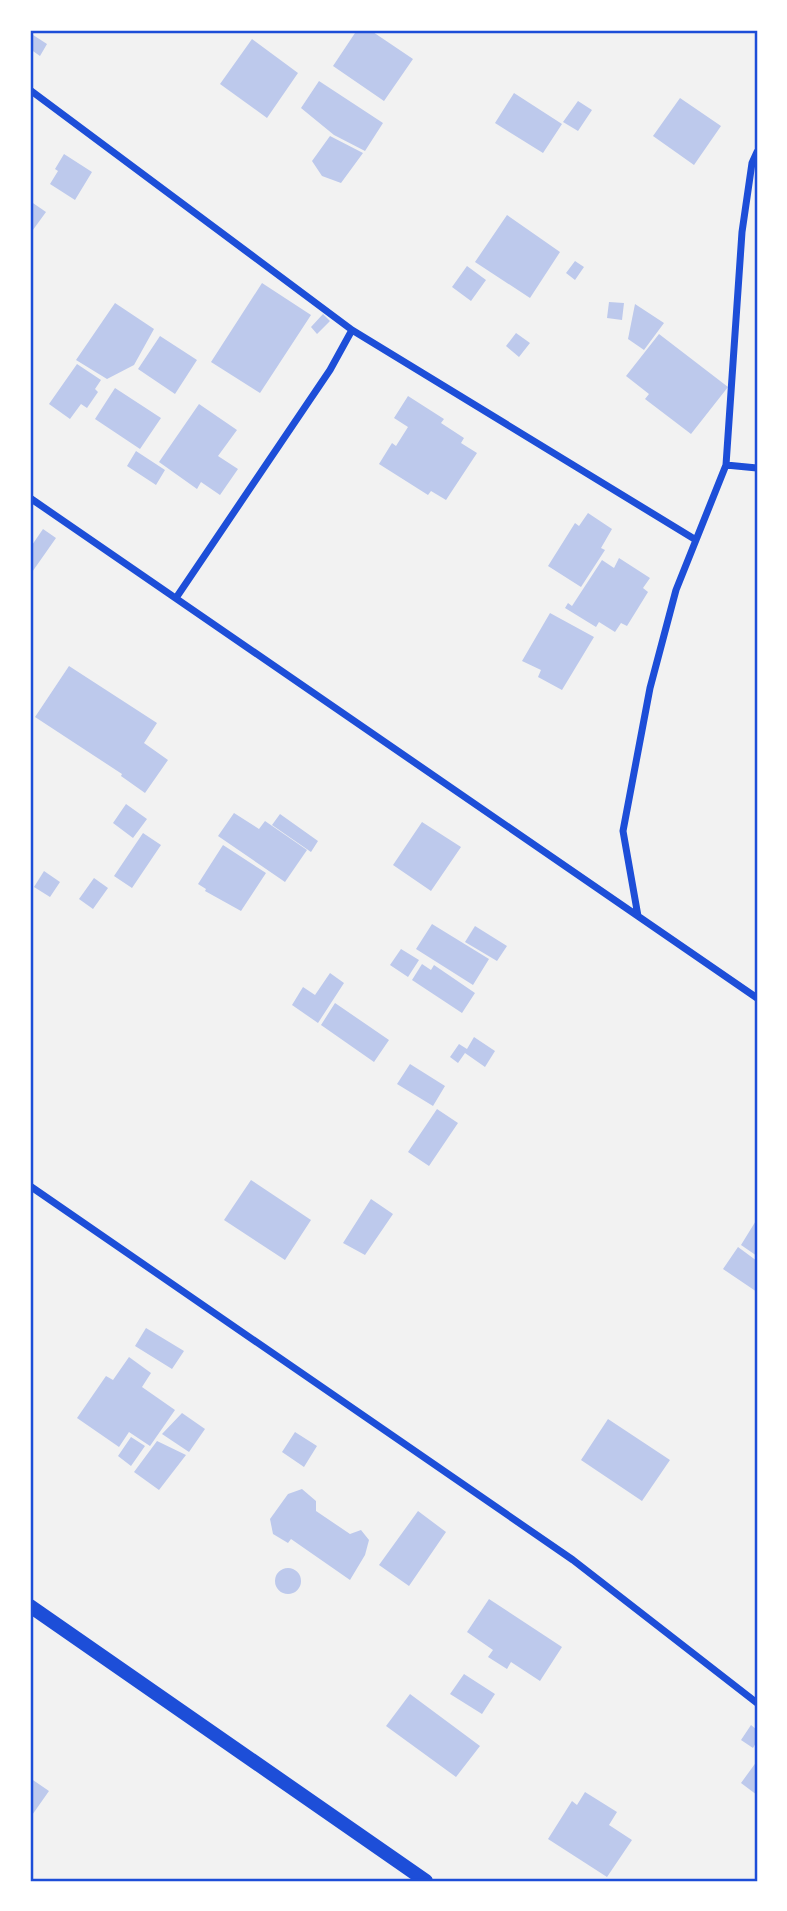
<svg xmlns="http://www.w3.org/2000/svg" width="787" height="1911" viewBox="0 0 787 1911" font-family="Commissioner,sans-serif">
<rect width="100%" height="100%" fill="#f2f2f2"/>
<path fill="#bdc9ec" d="M357,30H370L413,59L384,101L333,66Z
M30,33L47,44L40,56L30,49Z
M252,39L298,73L267,118L220,84Z
M319,81L383,123L365,151L334,135L301,108Z
M514,93L562,124L543,153L495,123Z
M680,98L721,126L694,165L653,136Z
M578,101L592,110L578,131L563,122Z
M330,136L363,153L341,183L322,176L312,161Z
M64,154L92,172L75,200L50,184L58,171L55,169Z
M30,201L46,212L30,234Z
M507,215L560,252L530,298L475,262Z
M575,261L584,267L575,280L566,273Z
M467,266L486,280L471,301L452,287Z
M262,283L311,315L260,393L211,362Z
M609,302L624,303L622,320L607,318Z
M115,303L154,329L134,365L107,379L76,360Z
M635,304L664,323L644,350L628,339Z
M323,314L330,321L317,334L311,327Z
M516,333L530,343L519,357L506,346Z
M659,334L728,387L691,434L645,399L649,394L626,376Z
M160,336L197,360L175,394L138,369Z
M77,364L101,380L95,389L98,392L87,408L81,404L70,419L49,404Z
M115,388L161,418L140,449L95,419Z
M408,396L444,419L441,423L464,438L461,443L477,453L446,500L431,491L428,495L379,464L392,443L396,446L408,427L394,418Z
M199,404L237,430L218,456L238,469L220,495L201,482L197,489L159,462Z
M136,451L165,470L156,485L127,466Z
M588,513L612,529L601,548L605,550L581,587L548,566L575,523L579,526Z
M43,529L56,538L30,575V548Z
M619,558L650,578L643,588L648,592L627,626L621,623L615,632L599,622L596,627L565,608L568,603L572,606L602,560L614,568Z
M550,613L594,637L562,690L538,677L541,670L522,661Z
M69,666L157,723L144,743L168,760L145,793L121,776L122,774L35,717Z
M126,804L147,819L133,838L113,823Z
M234,813L259,829L265,821L307,850L285,882L218,836Z
M280,814L318,841L311,852L272,825Z
M422,822L461,847L431,891L393,865Z
M143,833L161,845L132,888L114,876Z
M223,845L266,873L241,911L205,891L206,889L198,884Z
M44,871L60,882L50,897L34,887Z
M94,878L108,888L93,909L79,899Z
M432,924L489,959L473,985L416,949Z
M475,926L507,946L497,961L465,942Z
M401,949L419,960L408,977L390,965Z
M422,964L431,970L434,965L475,993L462,1013L412,980Z
M330,973L344,983L318,1023L292,1005L303,987L315,995Z
M335,1003L389,1040L374,1062L321,1025Z
M474,1037L495,1051L485,1067L465,1053L458,1063L450,1057L459,1044L467,1049Z
M410,1064L445,1086L433,1106L397,1084Z
M437,1109L458,1123L429,1166L408,1152Z
M251,1180L311,1220L285,1260L224,1220Z
M371,1199L393,1214L365,1255L343,1243Z
M757,1219V1256L741,1245Z
M738,1247L757,1261V1292L723,1269Z
M146,1328L184,1351L172,1369L135,1346Z
M129,1357L151,1373L142,1387L175,1410L150,1446L129,1432L119,1447L77,1418L106,1376L113,1380Z
M182,1413L205,1429L189,1452L162,1434Z
M608,1419L670,1460L642,1501L581,1460Z
M295,1432L317,1446L304,1467L282,1452Z
M131,1437L145,1446L131,1466L118,1456Z
M157,1441L186,1455L159,1490L134,1472Z
M302,1489L316,1501V1511L350,1534L361,1530L369,1540L365,1555L350,1580L291,1539L288,1543L273,1534L270,1519L288,1494Z
M418,1511L446,1532L409,1586L379,1565Z
M275 1581a13 13 0 1 1 26 0a13 13 0 1 1-26 0Z
M489,1599L562,1647L540,1681L511,1662L507,1669L488,1657L493,1650L467,1632Z
M464,1674L495,1694L482,1714L450,1694Z
M410,1694L480,1746L456,1777L386,1726Z
M751,1725L757,1730V1741L753,1748L741,1740Z
M757,1761V1795L741,1783Z
M30,1778L49,1791L30,1818Z
M585,1792L617,1812L609,1825L632,1840L607,1877L548,1839L572,1801L577,1805Z"/>
<g fill="none" stroke-linecap="round" stroke-linejoin="round">
<path stroke="#1d4ed8" stroke-width="7" d="M30,90L352,330L330,370L176,598
M352,330L696,540
M726,465L757,468
M30,498L757,998
M638,916L623,831L650,688L676,590L726,465L742,232L752,163L757,152
M30,1186L573,1560L757,1703"/>
<path stroke="#1d4ed8" stroke-width="14" d="M30,1606L426,1881"/>
</g>
<rect width="787" height="1911" fill="none" stroke="#ffffff" stroke-width="63"/>
<rect x="32" y="32" width="724" height="1848" fill="none" stroke="#1d4ed8" stroke-width="2.5"/>
</svg>
